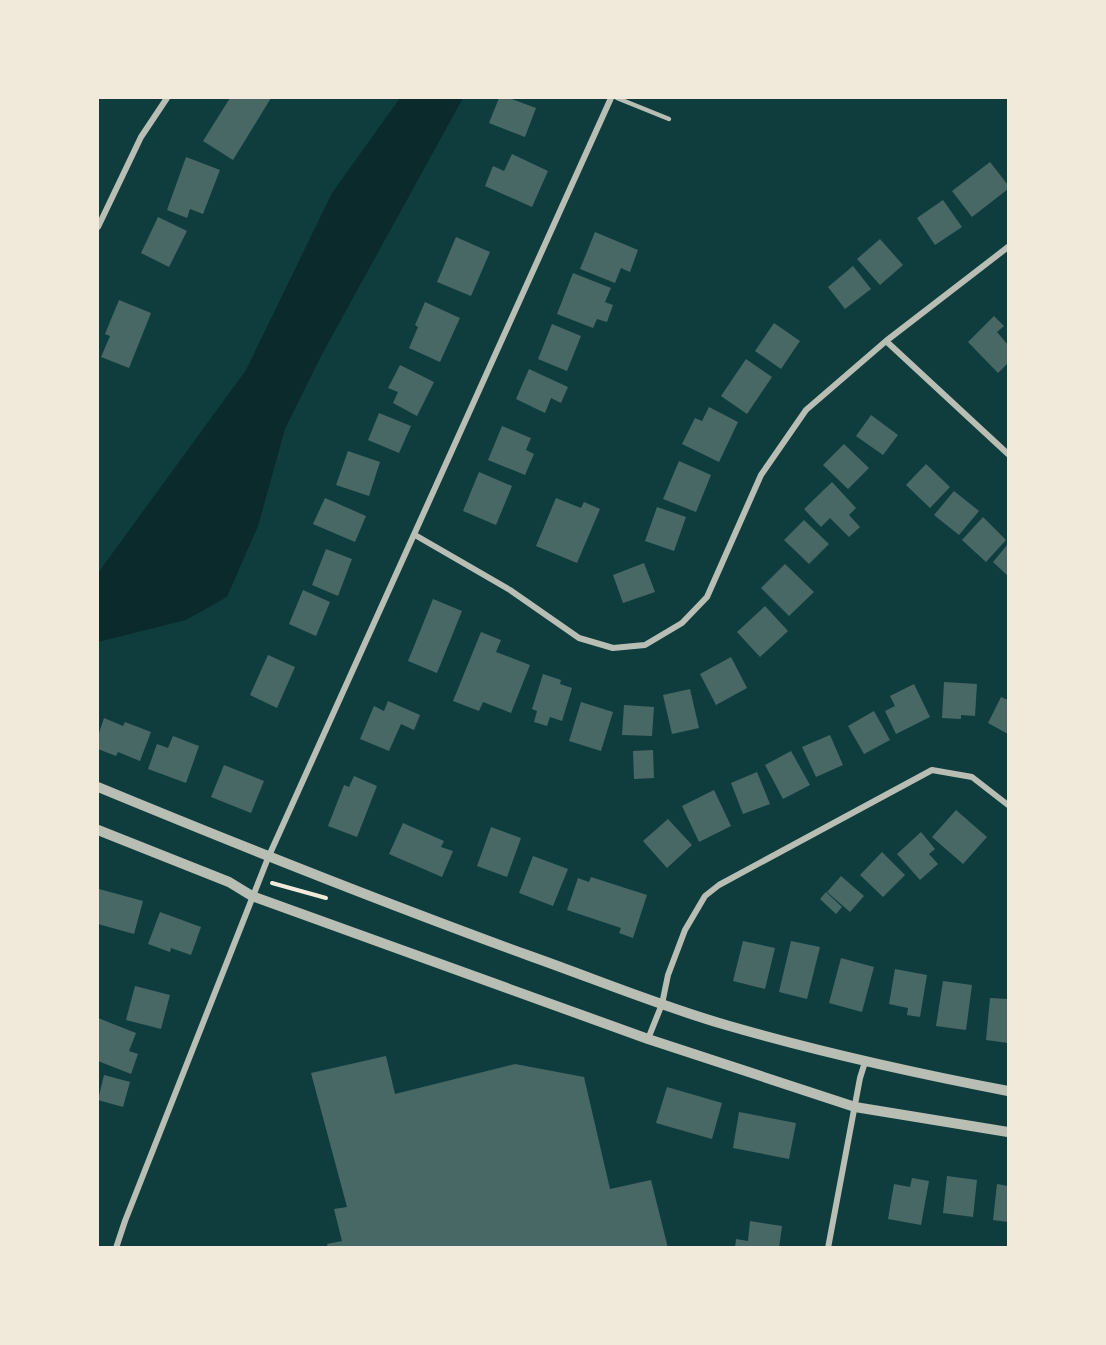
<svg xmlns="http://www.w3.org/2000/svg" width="1106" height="1345" viewBox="0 0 1106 1345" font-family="Montserrat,sans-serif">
<rect width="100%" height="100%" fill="#0f3d3e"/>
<path fill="#0a2a2b" d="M400,98H463L321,356L285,429L258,526L227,597L186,620L98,642V573L246,370L332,193Z"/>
<path fill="#486865" d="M230,98H271L233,160L203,141Z
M499,98H509L536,108L525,137L489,123Z
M512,154L548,171L532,207L485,186L493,166L504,171Z
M186,157L220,170L203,214L190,209L187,218L167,210Z
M990,162L1008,185V189L972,217L952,191Z
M943,200L962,227L935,245L917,218Z
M158,217L187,231L169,267L141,253Z
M595,232L638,250L630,272L621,268L615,283L580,269Z
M456,237L490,252L471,296L437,282Z
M880,239L903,265L880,285L857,259Z
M853,266L871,289L845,309L828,287Z
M573,273L611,288L605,302L613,305L607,322L597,319L593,328L557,314Z
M119,300L151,313L129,368L101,357L110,336L105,334Z
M425,302L460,318L440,362L409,348L418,327L415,325Z
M994,316L1004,326L997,332L1008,345V363L998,373L968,342Z
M774,323L800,341L781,369L755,351Z
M552,324L581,336L567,371L538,359Z
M746,359L772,377L747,414L721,396Z
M400,365L434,382L417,416L393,403L398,392L388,388Z
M529,369L568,387L561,403L551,398L545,413L516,399Z
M709,407L738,422L719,462L682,444L695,418L702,421Z
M379,413L411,426L399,453L368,440Z
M871,415L898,435L883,455L856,436Z
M502,426L531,438L526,450L534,454L525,475L488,460Z
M844,444L869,468L848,489L823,465Z
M348,451L380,462L369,496L336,485Z
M679,461L711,475L696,512L663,499Z
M926,464L950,487L930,508L906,485Z
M479,472L512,486L496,525L463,511Z
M832,482L856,508L849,515L860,527L849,537L830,518L821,527L804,509Z
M954,491L979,511L959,535L934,515Z
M325,498L366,516L355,542L313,524Z
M556,498L581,508L584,502L600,509L577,563L536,546Z
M657,507L686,517L674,551L645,541Z
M983,517L1006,540L986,562L962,540Z
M804,520L829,544L809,564L784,540Z
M1008,544V576L993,562Z
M326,549L352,559L338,596L312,585Z
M644,563L655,592L623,603L613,575Z
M785,564L814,592L789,616L761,588Z
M303,590L330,602L316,636L289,624Z
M433,599L462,611L437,673L408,661Z
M765,606L788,631L760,657L737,632Z
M481,632L501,640L496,652L530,665L511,713L483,702L479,711L453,701Z
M268,655L295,667L277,708L250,695Z
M731,657L747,688L716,705L700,674Z
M543,674L561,680L560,684L572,688L562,721L550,717L547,726L534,722L537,711L532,709Z
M944,682L977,684L975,716L961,715V719L942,718Z
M914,684L930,717L896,734L885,711L895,706L890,696Z
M690,689L699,728L672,734L663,695Z
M1001,697L1008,700V734L988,723Z
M388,701L420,715L414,730L401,724L389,751L360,739L374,706L384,711Z
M581,702L613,712L601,751L569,741Z
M624,705L654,707L652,736L622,735Z
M874,711L890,740L864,754L848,726Z
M104,718L123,726L125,722L151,732L140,761L118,752L116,756L98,749V736Z
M830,735L843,765L816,777L802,747Z
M173,736L199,746L186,783L148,769L157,744L168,748Z
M653,750L654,778L634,779L633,751Z
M791,751L810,785L783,799L765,765Z
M224,765L264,781L251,813L211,797Z
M757,772L770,804L743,814L731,783Z
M354,776L377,786L357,837L328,826L344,785L349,787Z
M714,790L731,826L699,842L682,806Z
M956,810L987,837L963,864L932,837Z
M668,819L692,845L667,868L643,841Z
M403,823L444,841L441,847L453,851L442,877L389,854Z
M491,827L521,838L507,877L477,866Z
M921,832L935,849L929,854L938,864L920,880L897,854Z
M882,852L905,875L883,897L860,875Z
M533,856L568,869L553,906L519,893Z
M841,876L864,896L850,912L827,892Z
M591,877L647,895L633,938L619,933L621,928L567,910L578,878L589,882Z
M99,889L143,901L134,934L98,924Z
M826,892L842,907L836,914L820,899Z
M160,912L201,927L191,955L171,948L170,952L148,944Z
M743,941L775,948L765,989L733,981Z
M791,941L820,947L807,999L779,992Z
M841,958L874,967L862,1012L829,1003Z
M895,969L927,975L920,1017L907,1015L908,1008L889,1004Z
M943,981L972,985L966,1030L936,1026Z
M135,986L170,995L161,1029L126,1020Z
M990,998L1008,999V1043L986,1040Z
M98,1018L136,1033L129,1051L138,1054L131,1074L98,1061Z
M386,1056L395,1094L515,1064L584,1077L610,1189L651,1180L668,1248H328L327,1244L342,1241L334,1209L347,1207L311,1073Z
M104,1075L130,1082L123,1107L98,1100Z
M667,1087L722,1103L712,1139L656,1123Z
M739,1112L796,1123L789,1159L733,1148Z
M947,1176L977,1180L973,1217L943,1213Z
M912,1178L929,1181L921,1225L888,1219L894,1184L910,1187Z
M997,1184L1008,1186V1222L993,1220Z
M750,1221L782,1226L779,1248H735L736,1239L748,1241Z"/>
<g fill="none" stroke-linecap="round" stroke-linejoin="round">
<path stroke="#f1e9da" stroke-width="4" d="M272,883L326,898"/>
<path stroke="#b8beb3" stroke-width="4.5" d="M617,98L669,119"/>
<path stroke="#b8beb3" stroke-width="6" d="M98,227L141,137L167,98
M886,341L1008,454
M415,535L510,590L579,638L613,648L645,645L682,623L707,597L761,475L806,410L886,341L1008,247
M648,1039L662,1004L668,975L685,930L705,896L719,885L932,770L972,777L1008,805
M116,1248L125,1221L268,858L611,98
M828,1248L860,1078L865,1062"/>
<path stroke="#b8beb3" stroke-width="10" d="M98,787C241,846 384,903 530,956C595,979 660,1006 726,1025C819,1052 914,1073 1008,1091
M98,830L229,882L252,896L648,1039L855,1107L1008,1132"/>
</g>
<rect width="1106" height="1345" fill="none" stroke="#f1e9da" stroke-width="198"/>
</svg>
